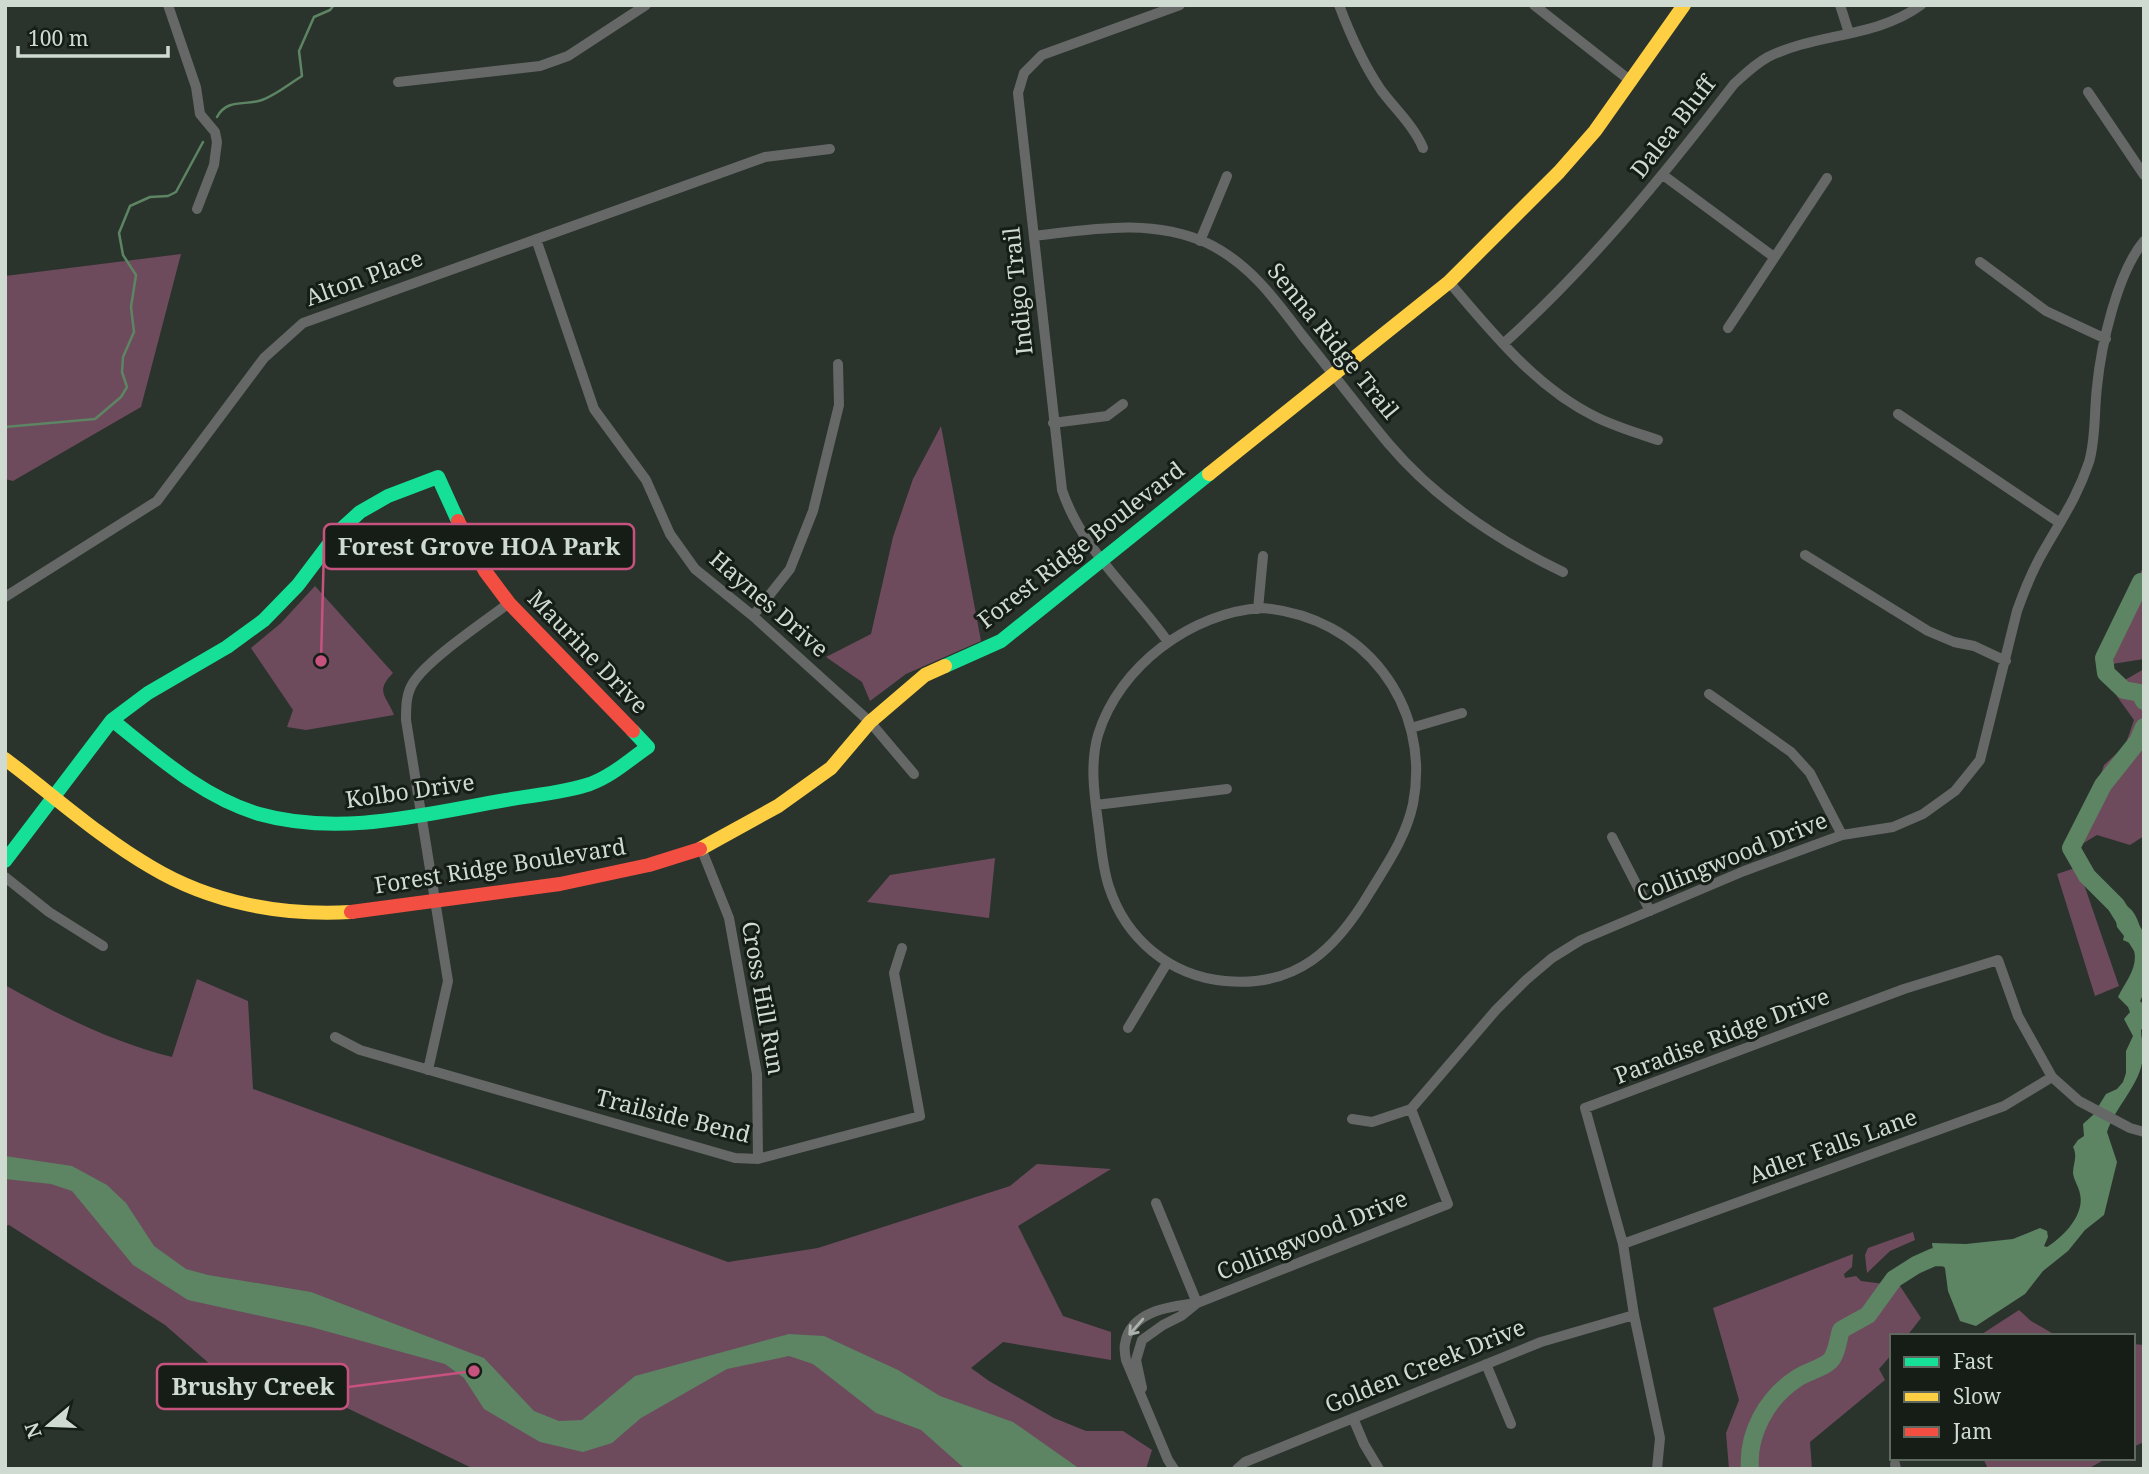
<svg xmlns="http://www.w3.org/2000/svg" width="2149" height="1474" viewBox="0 0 2149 1474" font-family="'Noto Serif',serif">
<rect width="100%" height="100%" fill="#2a342c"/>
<path fill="#6d4b5d" d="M181,254L141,407L13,481L5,479V276Z
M941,426L981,641L906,674L870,701L862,682L826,657L871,634L893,537L913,479Z
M2144,569V659L2112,664L2141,571Z
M315,586L393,673C374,692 387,696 394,715L306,730L287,727L293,710L251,648L281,623Z
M2144,669V836L2130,845L2097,835L2077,847L2104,765L2125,746L2134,720L2111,688Z
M995,858L989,918L867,902L890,875Z
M2078,867L2119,986L2095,996L2057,874Z
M197,979L248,1001L253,1089L728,1262L818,1248L1010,1186L1037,1164L1111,1169L1018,1226L1063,1316L1111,1332V1360L1003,1342L971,1368L989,1381L1054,1418L1086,1431H1123L1152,1450L1146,1469H474L322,1396L258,1406L165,1325L9,1225L5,1226V985C59,1015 112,1042 172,1057Z
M1913,1232L1915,1240L1890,1251L1867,1273L1865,1255L1868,1248Z
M1853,1254L1852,1267L1844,1274L1845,1278L1856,1276L1861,1281L1900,1286L1921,1318L1907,1336H1892V1354L1879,1369L1885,1380L1810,1442L1812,1469H1729L1726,1433L1739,1400L1713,1308Z
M2019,1310L2031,1321L2057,1336H1979Z
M2133,1344L2144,1345V1442L2133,1447Z
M1983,1458H2107L2088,1469H1988Z"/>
<path fill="#5d8463" d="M2118,903C2149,906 2144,970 2144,993L2140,1001L2144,1005V1027L2141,1030C2141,1040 2145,1047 2143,1057C2140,1086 2116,1105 2107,1132L2117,1162L2104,1215L2085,1230L2068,1251L2043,1271L2025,1294L1976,1326L1960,1321L1948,1291L1945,1268L1934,1257L1932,1243L1966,1244L2013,1239L2040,1228L2047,1231L2048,1237L2044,1246L2047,1247C2063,1237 2085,1215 2080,1194C2079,1187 2074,1181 2073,1173C2073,1164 2078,1156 2073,1147L2078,1140L2084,1136L2083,1124L2093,1115L2106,1094L2117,1089L2123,1082L2126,1073V1051L2133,1036L2124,1019L2130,1012L2128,1007L2118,997C2127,979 2141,965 2132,944L2123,940L2124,936L2117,927L2114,908Z
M5,1156L72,1166L107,1185L126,1203L154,1246L186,1269L208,1275L311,1292L484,1358L534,1411L559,1421L582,1420L635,1376L789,1334L824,1336L898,1370L940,1396L1013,1422L1080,1469H965L921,1430L876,1413L813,1364L789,1356L727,1369L641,1418L612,1443L583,1452L540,1442L484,1409L464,1378L445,1364L311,1327L188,1300L133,1265L72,1191L51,1184L5,1179Z"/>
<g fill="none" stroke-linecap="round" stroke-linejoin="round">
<path stroke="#5d8463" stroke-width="2.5" d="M217,117C227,98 246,106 262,100C276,95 289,84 302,76L299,51L314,17L330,10L334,5
M5,427L95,419L121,397L127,387L122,372L123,357L134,332L131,307L136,275L123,255L119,233L130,206L150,197L168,196L176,192L203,142"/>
<path stroke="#5d8463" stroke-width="18" d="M2144,582H2141L2104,658L2106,673L2124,690L2140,693L2144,701
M2144,727L2138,741L2103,785L2071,848L2087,876L2116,905L2144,950
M1750,1469C1747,1434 1767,1398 1796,1379C1806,1371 1820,1370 1830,1361C1837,1354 1838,1339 1841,1330L1868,1315L1894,1279L1916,1265L1934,1257L1957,1258"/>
<path stroke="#666767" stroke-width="10" d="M168,5L196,87L200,114L215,132L217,142L214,165L197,209
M1339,5C1350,34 1363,64 1381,90C1395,109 1414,126 1423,148
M1534,5L1632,82
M1840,5L1849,33
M398,82L540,66L568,56L646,5
M2088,92L2144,175
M1663,175L1774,257
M1034,236C1093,229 1151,218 1207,243C1249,263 1275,299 1302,335C1331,371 1359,408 1388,443C1435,499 1499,541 1563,572
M536,239L594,409L646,480L670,534L695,569L753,616L870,722L914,774
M1200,241L1227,176
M1980,262L2046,311L2106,339
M1449,282C1493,333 1535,387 1596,417C1616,427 1637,433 1658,440
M1728,328L1827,178
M1503,344C1590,266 1663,176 1734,84C1745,74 1755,64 1768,57C1816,33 1876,38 1921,5
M1898,414L2060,523
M1053,423L1107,416L1123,404
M1805,555L1928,631L1954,642L1974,646L2006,661
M5,597L157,501L264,358L303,323L765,157L830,149
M1262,608C1363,616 1432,704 1413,804C1406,837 1387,864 1370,892C1336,949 1297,988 1225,981C1170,976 1126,939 1109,887C1102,866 1101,843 1098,822C1094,793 1090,763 1098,735C1119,666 1192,612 1262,608Z
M1258,609L1263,556
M753,616L790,569L813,511L839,405L838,364
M1168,642C1132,591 1082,550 1062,490L1018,93L1024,73L1042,55L1180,5
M1709,694L1791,752L1810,773L1842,835
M1411,728L1462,713
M1096,805L1227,789
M1612,837L1650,911
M701,848L729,918L757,1074L758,1159
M5,877L49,912L103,946
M1128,1028L1167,963
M335,1037L360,1050L735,1158L758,1159L920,1116L894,973L902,948
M428,1070L448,981L406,720C406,707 406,694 413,683C428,659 484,622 509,603
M1411,1109L1496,1010L1526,980L1552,958L1581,940L1744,871L1842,835L1893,827L1923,814L1955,791L1980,760L2017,611C2024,591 2032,571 2043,552C2061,520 2077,498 2089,462C2096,439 2094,411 2097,387C2101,346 2117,273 2144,241
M1352,1119L1372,1122L1411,1109
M1156,1203L1197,1303
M1623,1244L2004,1106L2052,1077
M1486,1364L1511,1424
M1142,1388L1136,1360L1142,1340L1163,1325L1181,1316L1197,1303
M1353,1418L1364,1444L1379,1469
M1895,1464L1896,1469
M1174,1469L1168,1460L1126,1360C1125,1355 1124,1349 1125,1344C1130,1311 1171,1306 1197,1303L1448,1204L1411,1109
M1237,1469L1245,1462L1541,1342L1634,1315
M1657,1469L1660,1438L1634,1315L1623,1244L1585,1108L1904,989L1998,960L2018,1016L2052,1077L2079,1101L2130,1128L2144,1132"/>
<path stroke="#16e098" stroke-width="14" d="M945,666L1001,641L1209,474
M112,720C157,756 202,797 259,814C341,837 425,814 506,800C534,795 563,793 590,784C612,776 629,760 648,747L633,731
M5,861L112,720L148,693L227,647L264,620L298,585L338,532L360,512L388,496L438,477L458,521"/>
<path stroke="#ffcf43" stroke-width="14" d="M1209,474L1449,282L1559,172L1595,131L1684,5
M5,759C53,795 99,837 151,867C211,903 282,916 351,912
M700,849L778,806L831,768L870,722L925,675L945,666"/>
<path stroke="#f24e42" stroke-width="14" d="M458,521L485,571L509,603L633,731
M351,912L560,884L649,865L700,849"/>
</g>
<defs><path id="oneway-shaft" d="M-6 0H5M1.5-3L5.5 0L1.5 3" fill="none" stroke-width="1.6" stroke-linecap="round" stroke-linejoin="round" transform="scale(1.75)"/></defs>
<use stroke="#aab2ab" href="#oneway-shaft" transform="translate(1136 1327) rotate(131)"/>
<g text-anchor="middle" stroke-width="6" stroke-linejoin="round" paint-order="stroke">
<g font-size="23" fill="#cfdad0" stroke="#151d16">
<text transform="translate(1673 127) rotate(-52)" y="8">Dalea Bluff</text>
<text transform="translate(364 278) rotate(-20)" y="8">Alton Place</text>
<text transform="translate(1018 291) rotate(-96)" y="8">Indigo Trail</text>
<text transform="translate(1333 341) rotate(51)" y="8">Senna Ridge Trail</text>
<text transform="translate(1081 545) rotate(-38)" y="8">Forest Ridge Boulevard</text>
<text transform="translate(769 604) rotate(41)" y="8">Haynes Drive</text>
<text transform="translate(588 652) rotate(46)" y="8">Maurine Drive</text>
<text transform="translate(410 791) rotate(-8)" y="8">Kolbo Drive</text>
<text transform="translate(1732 857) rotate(-22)" y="8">Collingwood Drive</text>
<text transform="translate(500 866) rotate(-9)" y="8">Forest Ridge Boulevard</text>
<text transform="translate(763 998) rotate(80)" y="8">Cross Hill Run</text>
<text transform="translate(1722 1036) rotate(-21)" y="8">Paradise Ridge Drive</text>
<text transform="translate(673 1116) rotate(14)" y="8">Trailside Bend</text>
<text transform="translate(1833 1146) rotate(-20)" y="8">Adler Falls Lane</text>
<text transform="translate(1312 1235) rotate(-22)" y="8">Collingwood Drive</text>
<text transform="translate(1425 1366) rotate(-22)" y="8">Golden Creek Drive</text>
</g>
</g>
<path fill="none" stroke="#c6527e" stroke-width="2.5" d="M321 661L324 547M474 1371L348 1387"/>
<g fill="#c6527e" stroke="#151d16" stroke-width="2.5">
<circle cx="321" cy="661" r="7"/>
<circle cx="474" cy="1371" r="7"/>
</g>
<g fill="#151d16" stroke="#c6527e" stroke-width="2.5">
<rect x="324" y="524" width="310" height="45" rx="7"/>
<rect x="157" y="1364" width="191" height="45" rx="7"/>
</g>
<g font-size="24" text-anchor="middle" font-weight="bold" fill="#cfdad0">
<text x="479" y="555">Forest Grove HOA Park</text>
<text x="253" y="1395">Brushy Creek</text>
</g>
<rect width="2149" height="1474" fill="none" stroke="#cfdad0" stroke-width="14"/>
<rect x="1890" y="1334" width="245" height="126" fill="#151d16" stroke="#5f6960" stroke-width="2"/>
<rect x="1904" y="1357" width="35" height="10" fill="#16e098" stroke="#5f6960" stroke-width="2"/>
<text x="1953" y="1369" font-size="21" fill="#cfdad0">Fast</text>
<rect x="1904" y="1392" width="35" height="10" fill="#ffcf43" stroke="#5f6960" stroke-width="2"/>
<text x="1953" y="1404" font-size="21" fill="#cfdad0">Slow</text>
<rect x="1904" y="1427" width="35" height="10" fill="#f24e42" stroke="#5f6960" stroke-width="2"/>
<text x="1953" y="1439" font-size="21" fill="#cfdad0">Jam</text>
<g transform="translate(49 1425) rotate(251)" stroke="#151d16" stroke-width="5" paint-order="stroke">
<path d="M0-5L12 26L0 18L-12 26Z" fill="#cfdad0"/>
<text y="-10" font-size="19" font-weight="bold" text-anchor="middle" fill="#cfdad0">N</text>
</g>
<path d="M18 46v10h150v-10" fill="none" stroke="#cfdad0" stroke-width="3.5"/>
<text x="28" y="46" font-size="21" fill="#cfdad0" stroke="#151d16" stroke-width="5" paint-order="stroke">100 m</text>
</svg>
